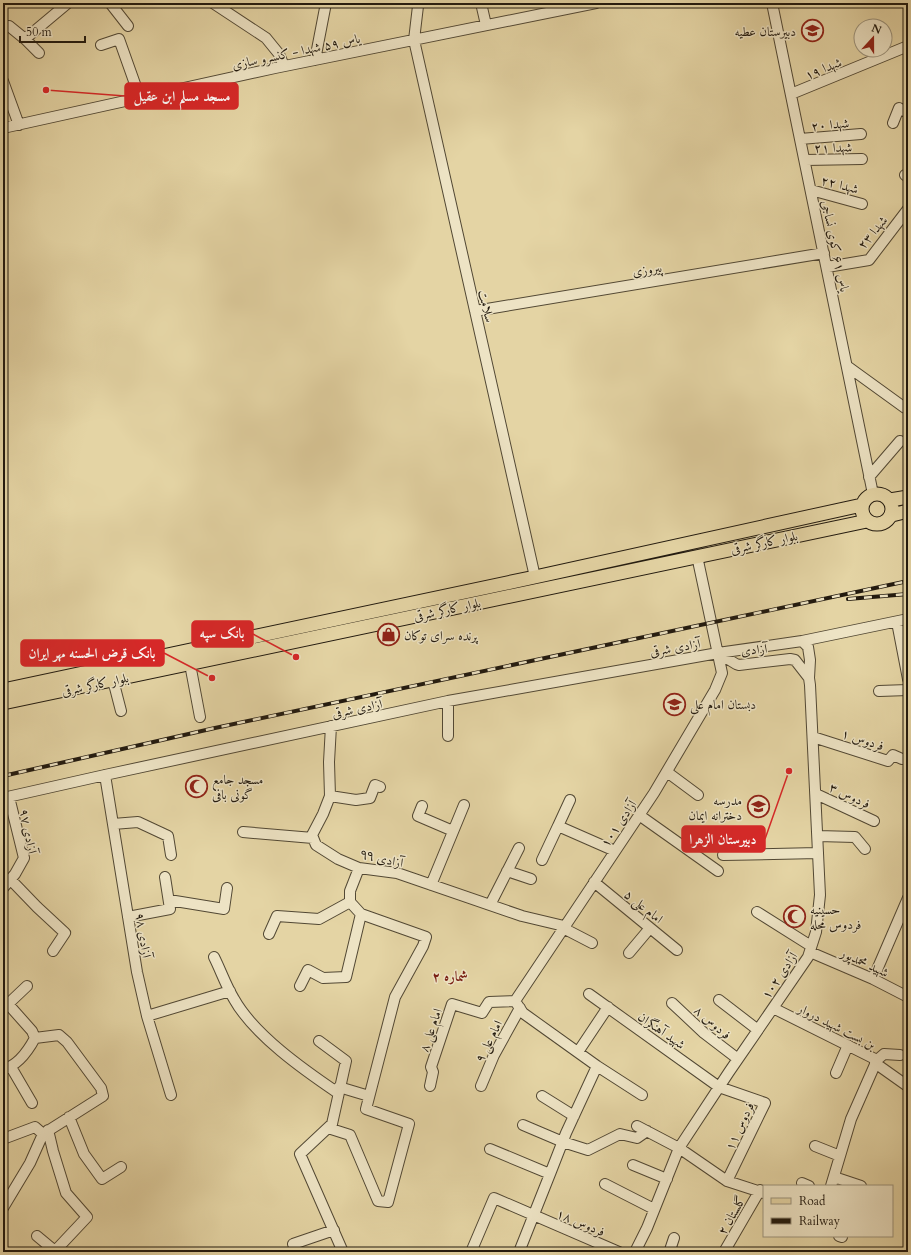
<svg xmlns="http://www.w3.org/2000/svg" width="911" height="1255" viewBox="0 0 911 1255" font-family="Cardo,Amiri,serif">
<rect width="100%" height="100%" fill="#e4d4a4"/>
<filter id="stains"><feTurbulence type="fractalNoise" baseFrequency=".005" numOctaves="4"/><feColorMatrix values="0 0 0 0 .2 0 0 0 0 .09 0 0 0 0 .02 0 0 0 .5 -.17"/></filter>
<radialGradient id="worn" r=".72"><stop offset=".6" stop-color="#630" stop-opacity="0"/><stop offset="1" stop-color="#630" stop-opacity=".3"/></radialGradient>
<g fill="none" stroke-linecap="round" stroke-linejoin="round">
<defs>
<path id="minor" d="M110,3L128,26
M213,3L266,38L279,54L284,66
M481,3L486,25
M772,3L873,494
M418,6L414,40L535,577
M9,26L25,39L68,3
M25,39L39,53
M101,45L119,39L140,98
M315,60L326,3
M3,81L19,125
M791,94L908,46
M893,123L899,108L908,113
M3,128L275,68L596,3
M800,139L861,134
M805,160L862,159
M905,175L908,177
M811,190L862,204
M827,267L869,260L908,209
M475,311L824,253
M847,366L905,408
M869,477L900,441
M897,622L908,679
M802,641L908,619
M718,653L736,664L739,665L790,659L795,660L809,678
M190,664L200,717
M113,680L121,711
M879,691L908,690
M448,701V736
M331,726L329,762L330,796L323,814L312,835L316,845L338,859L359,868L397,873L522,916L564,926
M813,737L888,761L893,755L902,759
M667,772L698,795
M105,775L137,972L147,1016L171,1095
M816,794L874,821
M330,796L356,800L370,798L375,785L380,787
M3,798L105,775L448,701L718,653L802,641L808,647L810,660L809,678L810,685L820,895L816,932L808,957L729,1072L679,1148L647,1228L635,1252
M570,800L558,826L615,851
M422,806L418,816L453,831
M639,815L718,871
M113,824L138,822L168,836L171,855
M243,832L313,838
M818,836L855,837L865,849
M723,855L818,853
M542,860L558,826
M507,871L531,879
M10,879L37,907L65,933L53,951
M594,882L677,950
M431,885L464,805
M3,888L15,874L24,858L9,797
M169,900L224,909L227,888
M490,905L519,848
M757,912L811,946
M128,917L170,909L165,877
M563,928L592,943
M269,934L277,916L319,919L350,902
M810,952L873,979L908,997
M629,953L650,928
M214,957C221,971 226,986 234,999C254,1035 304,1070 338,1093
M873,979L908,898
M300,986L308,970L323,978L346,977L361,914
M589,994L719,1087L765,1103L727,1181
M3,1000L8,1004L32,1031L35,1038C28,1051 18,1066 3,1069
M719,1000L758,1030
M515,1001L654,793L715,690L722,673L697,556
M515,1001L523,1013L597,1066L642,1095
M672,1003L704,1033L738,1059
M8,1004L27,986
M773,1008L877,1060
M147,1016L230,991
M319,1041L346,1061L332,1124L300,1154L343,1252
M578,1052L608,1007
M875,1063L906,1085L908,1082
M11,1067L32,1103
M836,1073L848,1045
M430,1086L433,1072L431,1067L452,1004L482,1013L489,1002L515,1001
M481,1086L494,1055L520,1008
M339,1087L369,1096
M542,1096L574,1116
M69,1117L84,1154L102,1179L121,1167
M523,1125L563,1142L588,1150L620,1134L637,1138L647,1131
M637,1126L679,1148L727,1181L764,1193
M328,1128L350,1135L378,1201L388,1202L409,1124L366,1109L395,997L423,946L426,937L361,914L350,902V891L359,868
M3,1139L35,1127L43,1134
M815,1146L840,1156
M490,1149L550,1174L519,1252
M633,1165L667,1179
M550,1174L566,1133L597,1066
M834,1177L861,1186
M802,1183L809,1186
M605,1184L654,1209
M831,1186L851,1119L877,1060L884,1054L900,1055
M3,1208L30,1163L43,1134L103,1096L101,1088L67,1042L59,1035L35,1038
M37,1236L55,1251L87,1217L66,1193L53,1151L48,1130
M839,1236L842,1237
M674,1238L670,1250L675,1252
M296,1252L293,1244L334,1230
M471,1252L494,1198L619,1252
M724,1252L760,1190"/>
<path id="major" d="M862 509a15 15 0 1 1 30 0a15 15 0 1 1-30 0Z
M890,500L908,497
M892,515L908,511
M3,690L535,577L862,505
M3,703L867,521"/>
</defs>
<use href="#minor" stroke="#524834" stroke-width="12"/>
<use href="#major" stroke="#221a0f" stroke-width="15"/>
<use href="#minor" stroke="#ede3c4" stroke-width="10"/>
<use href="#major" stroke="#e4d4a4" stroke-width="13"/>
<defs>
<path id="rail" d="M848,599L908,594
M3,776L215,728L908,581"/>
</defs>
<use href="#rail" stroke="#221a0f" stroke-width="4"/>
<use href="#rail" stroke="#ede3c4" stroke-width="2.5" stroke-dasharray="8" stroke-linecap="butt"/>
</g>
<defs>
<symbol id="school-ring" viewBox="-11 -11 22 22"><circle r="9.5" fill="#ede3c4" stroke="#8f2418" stroke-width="1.5"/><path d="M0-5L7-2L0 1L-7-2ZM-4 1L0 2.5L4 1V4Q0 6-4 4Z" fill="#8f2418"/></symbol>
<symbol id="shop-ring" viewBox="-11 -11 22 22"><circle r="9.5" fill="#ede3c4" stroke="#8f2418" stroke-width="1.5"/><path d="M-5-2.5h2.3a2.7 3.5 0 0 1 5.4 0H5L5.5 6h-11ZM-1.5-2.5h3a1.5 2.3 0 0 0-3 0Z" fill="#8f2418"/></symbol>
<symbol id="mosque-ring" viewBox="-11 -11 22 22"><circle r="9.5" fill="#ede3c4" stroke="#8f2418" stroke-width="1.5"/><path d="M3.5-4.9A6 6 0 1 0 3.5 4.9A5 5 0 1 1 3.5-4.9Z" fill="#8f2418"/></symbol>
</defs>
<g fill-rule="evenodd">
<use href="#school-ring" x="800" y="18" width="25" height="25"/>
<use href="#shop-ring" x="376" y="622" width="25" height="25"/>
<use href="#school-ring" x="662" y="692" width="25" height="25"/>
<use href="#mosque-ring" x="184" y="774" width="25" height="25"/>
<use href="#school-ring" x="746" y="794" width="25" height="25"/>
<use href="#mosque-ring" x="782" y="904" width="25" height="25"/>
</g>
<g text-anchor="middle" stroke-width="3" stroke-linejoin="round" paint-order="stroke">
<g font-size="13" fill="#221a0f" stroke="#ede3c4" text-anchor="start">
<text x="796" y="36" text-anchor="end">دبیرستان عطیه</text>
<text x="404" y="640">پرنده سرای توکان</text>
<text x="690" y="709">دبستان امام علی</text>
<text x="212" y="784">مسجد جامع<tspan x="212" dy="15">گونی بافی</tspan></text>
<text x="742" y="805" text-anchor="end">مدرسه<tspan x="742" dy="15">دخترانه ایمان</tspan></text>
<text x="810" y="914">حسینیه<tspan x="810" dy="15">فردوس محله</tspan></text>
</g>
<g font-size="13" fill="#221a0f" stroke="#ede3c4">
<text transform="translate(296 51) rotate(-12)" y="5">یاس ۵۹ شهدا - کنسرو سازی</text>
<text transform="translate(823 68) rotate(-22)" y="5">شهدا ۱۹</text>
<text transform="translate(830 124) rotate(-5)" y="5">شهدا ۲۰</text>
<text transform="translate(833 147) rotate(-1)" y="5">شهدا ۲۱</text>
<text transform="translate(840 184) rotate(15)" y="5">شهدا ۲۲</text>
<text transform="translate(872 232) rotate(-50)" y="5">شهدا ۲۳</text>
<text transform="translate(836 246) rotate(78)" y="5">یاس ۶۱ کوی نساجی</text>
<text transform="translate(647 269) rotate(-9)" y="5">پیروزی</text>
<text transform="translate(487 306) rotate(77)" y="5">سلامت</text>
<text transform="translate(764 542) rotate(-12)" y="5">بلوار کارگر شرقی</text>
<text transform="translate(447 609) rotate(-12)" y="5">بلوار کارگر شرقی</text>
<text transform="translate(675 647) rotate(-10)" y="5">آزادی شرقی</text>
<text transform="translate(754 649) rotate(-5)" y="5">آزادی</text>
<text transform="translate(95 684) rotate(-12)" y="5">بلوار کارگر شرقی</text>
<text transform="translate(357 708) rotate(-12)" y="5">آزادی شرقی</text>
<text transform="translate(863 739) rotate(18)" y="5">فردوس ۱</text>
<text transform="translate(850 795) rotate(25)" y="5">فردوس ۳</text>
<text transform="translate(618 823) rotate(-56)" y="5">آزادی ۱۰۱</text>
<text transform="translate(29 831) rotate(79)" y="5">آزادی ۹۷</text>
<text transform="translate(382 858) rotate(12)" y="5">آزادی ٩٩</text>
<text transform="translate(644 906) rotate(39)" y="5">امام علی ۵</text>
<text transform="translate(144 935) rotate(81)" y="5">آزادی ۹۸</text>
<text transform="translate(865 962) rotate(25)" y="5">شهید محمدپور</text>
<text transform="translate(779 975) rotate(-56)" y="5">آزادی ۱۰۲</text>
<text transform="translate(713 1022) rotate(41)" y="5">فردوس ۸</text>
<text transform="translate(837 1026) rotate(27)" y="5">بن بست شهید دروار</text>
<text transform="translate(430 1030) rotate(-71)" y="5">امام علی ۸</text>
<text transform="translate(662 1030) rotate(35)" y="5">شهید آهنگران</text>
<text transform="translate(488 1041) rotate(-63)" y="5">امام علی ۹</text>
<text transform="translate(739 1126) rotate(-65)" y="5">فردوس ۱۱</text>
<text transform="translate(731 1215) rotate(-60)" y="5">گلستان ۲</text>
<text transform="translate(581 1222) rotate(23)" y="5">فردوس ۱۸</text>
</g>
<g font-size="14" font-weight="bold" fill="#7a1f14" stroke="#ede3c4">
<text x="450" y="981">شماره ۲</text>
</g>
</g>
<path fill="none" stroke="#d62828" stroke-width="1.5" d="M46 90L125 96M296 657L253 634M212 678L164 653M789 771L765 839"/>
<g fill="#d62828" stroke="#ede3c4" stroke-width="1.5">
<circle cx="46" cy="90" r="4"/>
<circle cx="296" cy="657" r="4"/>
<circle cx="212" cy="678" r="4"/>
<circle cx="789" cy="771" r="4"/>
</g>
<g fill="#d62828" stroke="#d62828" stroke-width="1.5">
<rect x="125" y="83" width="113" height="26" rx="4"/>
<rect x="192" y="621" width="61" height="26" rx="4"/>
<rect x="21" y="640" width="143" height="26" rx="4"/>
<rect x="682" y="826" width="83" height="26" rx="4"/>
</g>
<g font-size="14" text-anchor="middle" font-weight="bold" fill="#fff">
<text x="182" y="101">مسجد مسلم ابن عقیل</text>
<text x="222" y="638">بانک سپه</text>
<text x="92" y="658">بانک قرض الحسنه مهر ایران</text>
<text x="723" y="844">دبیرستان الزهرا</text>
</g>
<rect width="911" height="1255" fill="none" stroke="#e4d4a4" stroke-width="16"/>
<rect x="4" y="4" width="903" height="1247" fill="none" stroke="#221a0f" stroke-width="2"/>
<rect x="8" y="8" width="895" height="1239" fill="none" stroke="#221a0f"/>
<rect x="763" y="1185" width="130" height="52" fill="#ede3c4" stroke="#9c937c"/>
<rect x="771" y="1198" width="20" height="6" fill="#e4d4a4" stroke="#9c937c"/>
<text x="799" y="1205" font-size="12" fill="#221a0f">Road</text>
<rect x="771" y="1218" width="20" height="6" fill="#221a0f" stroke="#9c937c"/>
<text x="799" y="1225" font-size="12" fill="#221a0f">Railway</text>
<g transform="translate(873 38) rotate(21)"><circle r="19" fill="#ede3c4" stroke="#9c937c"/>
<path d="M0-3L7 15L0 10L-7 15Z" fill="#8f2418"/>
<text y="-6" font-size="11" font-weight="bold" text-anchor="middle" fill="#221a0f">N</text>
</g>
<path d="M20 36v6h65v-6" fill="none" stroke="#221a0f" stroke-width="2"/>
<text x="26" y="36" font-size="12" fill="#221a0f" stroke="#ede3c4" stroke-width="3" paint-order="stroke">50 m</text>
<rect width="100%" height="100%" filter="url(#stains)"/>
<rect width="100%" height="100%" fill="url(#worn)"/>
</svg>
